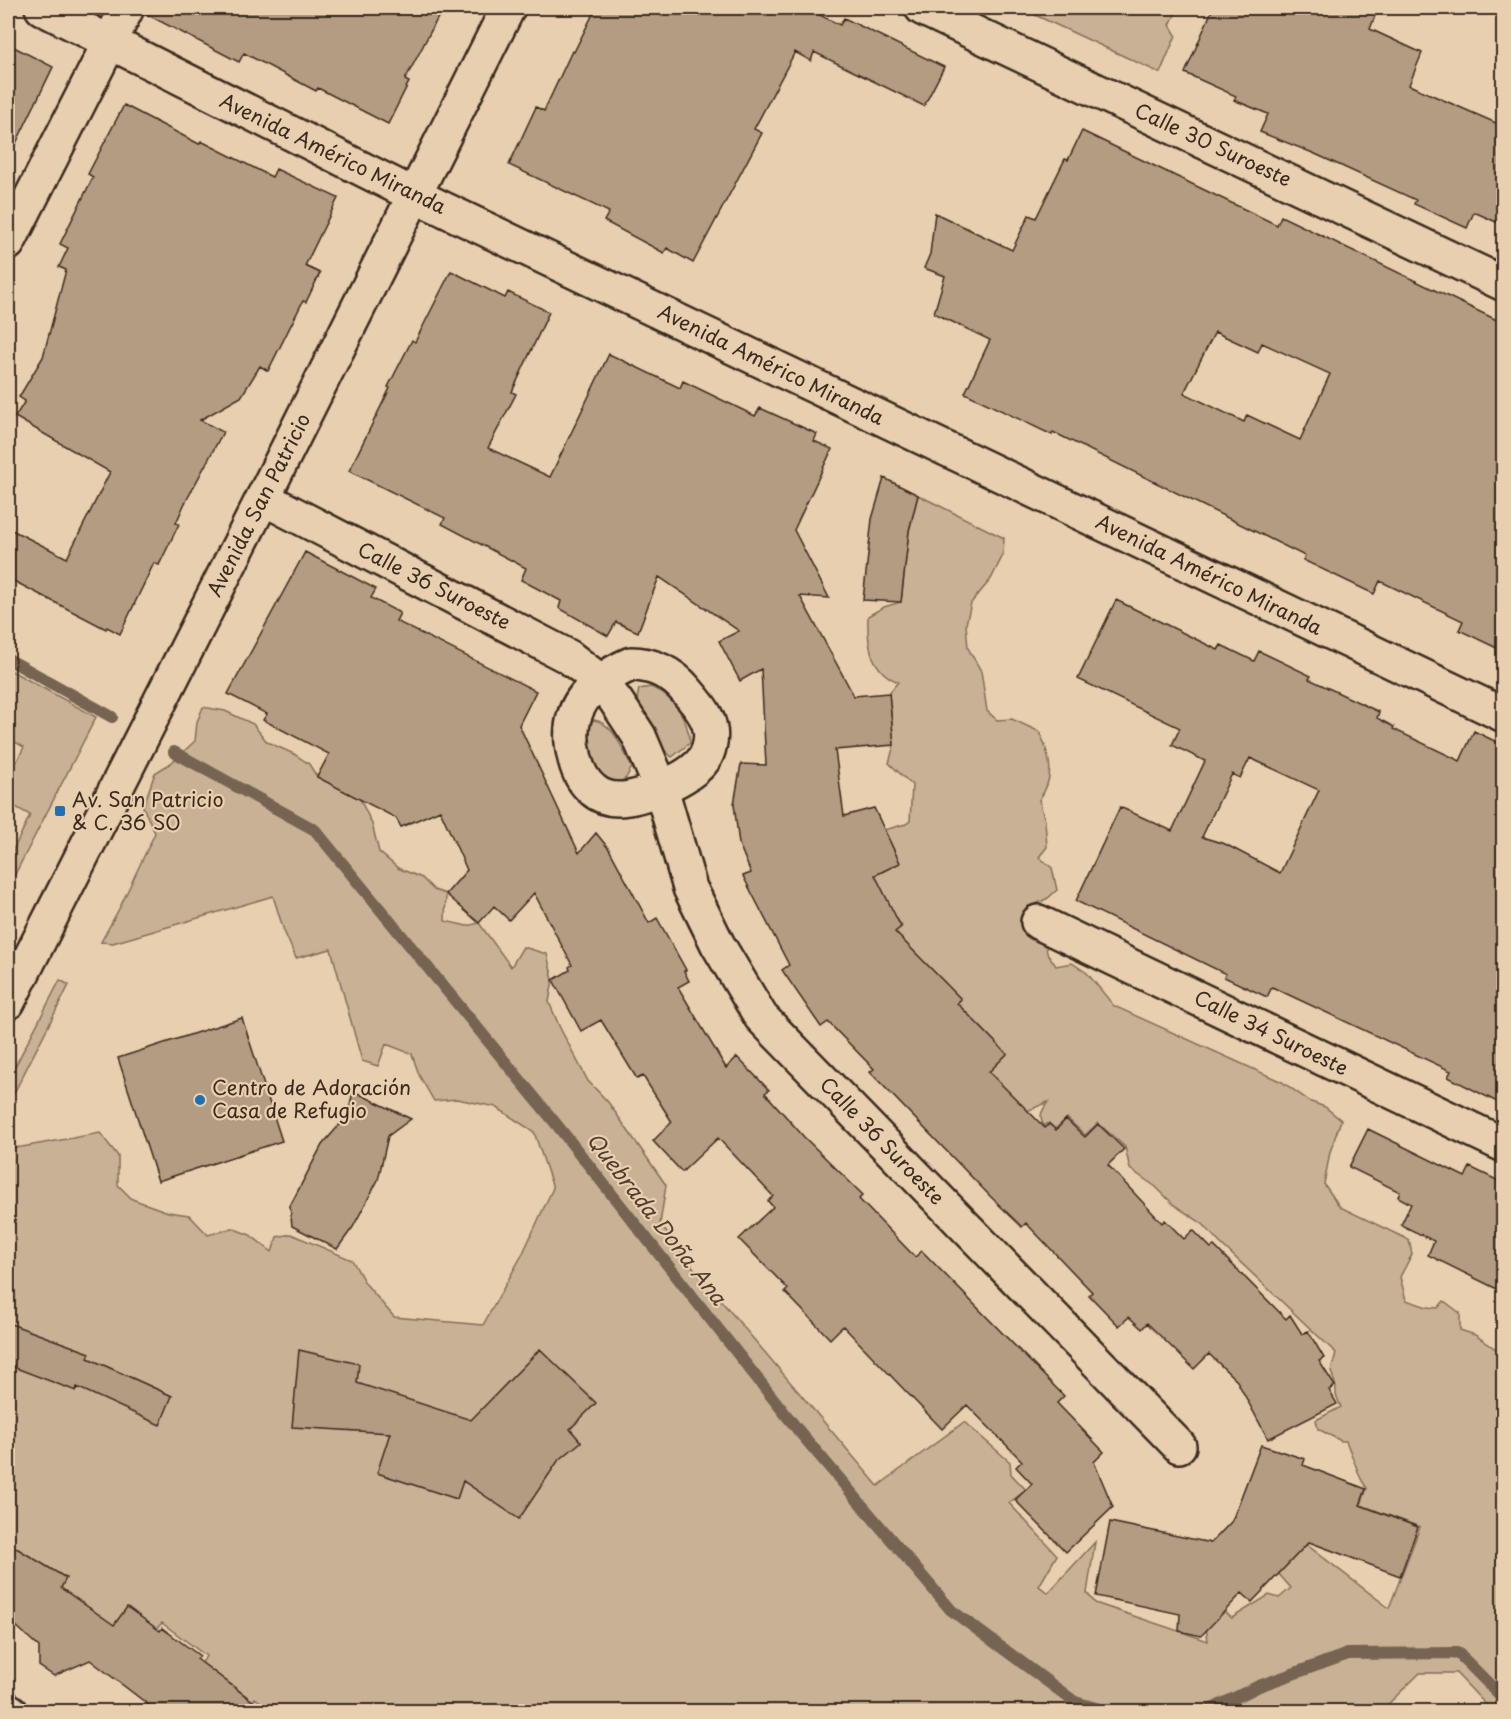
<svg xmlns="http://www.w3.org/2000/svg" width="1511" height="1719" viewBox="0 0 1511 1719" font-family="'Playpen Sans',sans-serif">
<rect width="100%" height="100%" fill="#e7cfaf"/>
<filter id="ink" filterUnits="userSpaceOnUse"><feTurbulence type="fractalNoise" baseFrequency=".0167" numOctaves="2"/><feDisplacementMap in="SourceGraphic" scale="12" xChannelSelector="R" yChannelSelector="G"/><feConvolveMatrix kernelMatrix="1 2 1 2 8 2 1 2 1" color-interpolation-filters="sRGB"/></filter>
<g filter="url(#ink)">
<path fill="#c8b195" stroke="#826e5a" stroke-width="1.5" d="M1020,8H1178L1170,25L1176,35L1160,73Z
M918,495L1004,538L1003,555L991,579L971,603L966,624L968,648L981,671L987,711L997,720L1012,719L1040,732C1050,758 1056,776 1039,800L1045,821L1047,847L1039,857L1052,868L1057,890L1048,898L1026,909L1023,922L1045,940L1047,953L1056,966L1072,963L1087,973L1114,1006L1282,1082L1311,1102L1325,1107L1341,1120L1330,1152L1324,1184L1340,1207L1409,1240L1412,1254L1400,1277L1406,1300L1427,1307L1438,1308L1444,1301L1460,1313V1330L1475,1335L1503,1354V1711H1492L1456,1673H1420L1380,1712L273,1711L255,1698L253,1701L202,1663L206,1656L162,1623L156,1629L128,1607L95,1651L60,1589L66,1578L9,1544L8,1546V1148L22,1147L100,1133L118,1156V1185L132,1199L168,1212L189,1215L208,1235L232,1228L250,1235L272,1252L277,1237L291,1234L352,1260L365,1283L394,1317L483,1325L522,1255L553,1188L534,1132L496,1107L457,1099L434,1101L419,1075L412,1054L386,1044L378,1066L362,1061L331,949L296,958L284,931L273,896L113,943L101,942L120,907L155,833L143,807L155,773L171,763L195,741L197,722L203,707L225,711L253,724L267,742L294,754L309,764L317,777L360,799L372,824L379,852L398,868L422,878L434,890L446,894L445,921L467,926L479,923L511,967L523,947L547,954L553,980L549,1002L560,1028L588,1081L608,1102L666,1185L660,1224L696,1271L878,1486L964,1422L1010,1462L1011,1474L1026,1490L1009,1503L1057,1555L1039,1586L1048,1593L1095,1542L1087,1593L1095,1603L1208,1641L1201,1593L1232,1618L1269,1595L1279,1598L1291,1588L1278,1573L1255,1505L1389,1608L1420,1527L1361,1505L1367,1488L1361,1479L1346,1441H1341L1318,1429L1316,1420L1341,1407L1336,1395V1387L1331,1371L1336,1353L1219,1242L1203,1224L1174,1205L1156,1187L1130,1169L1125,1147L1098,1123L1085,1135L1067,1118L1055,1129L1049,1123L1044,1126C1038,1116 1042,1111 1048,1102L1027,1111L979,1081L1006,1054L979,1025L971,1032L935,1026L961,999L889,936L902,926L880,895L874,876L900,863L884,830L906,824L910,821L912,785L889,763L894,745L889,693L898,682C870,670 867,644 868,616L884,607L901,602L909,531Z
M8,669L96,717L8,888V861L30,815L14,806L8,819L9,797L8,795V765L17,761L24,747L8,738Z
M651,687C674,697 688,718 690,743L672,757L665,751L637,699L639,689Z
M594,720C613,722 623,751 632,767L626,778L617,784C593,775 588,749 587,726Z
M60,980L69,985L8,1105V1080Z"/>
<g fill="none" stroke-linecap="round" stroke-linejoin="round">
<path stroke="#766451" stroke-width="12" d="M8,659L112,717
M174,752L315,830L557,1125L798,1430L951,1610L1075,1702L1109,1712
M1206,1712L1259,1686L1348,1654L1458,1653L1504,1699"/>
</g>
<path fill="#b39c82" stroke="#3b2a1e" stroke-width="1.5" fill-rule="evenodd" d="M146,8H443L405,80L409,82L388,124L318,88L316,91L244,53L239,62L144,13Z
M596,8H806L840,25L844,18L944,67L924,106L814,52L811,61L795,52L754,129L762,133L693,263L667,248L664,253L604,221L609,212L509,165L536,107L544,111L572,51L574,52Z
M1213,8H1378L1370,29L1422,53L1409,85L1503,126V225L1474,212L1467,228L1414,204L1416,200L1313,153L1260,132L1268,114L1234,100L1236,96L1185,73Z
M8,44L53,67L8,160Z
M124,105L199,144L201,141L272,177L276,169L338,198L305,266L320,273L306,302L303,301L268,371L260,366L241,397L200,420L223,432L184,505L176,523L179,524L159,565L154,563L120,634L107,627L106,629L8,578V528L67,558L110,472L15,417L25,401L19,397L43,357L66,270L59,267L68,248L60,244L93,177L88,174Z
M1082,131L1277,225L1281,216L1503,323V651L1459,630L1463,621L1380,581L1374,594L1303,560L1305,556L1053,432L1052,435L965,393L990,340L934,313L945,276L924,268L930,254L935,213L1012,250L1029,215L1036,218L1065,159L1068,160ZM1215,332L1258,352L1262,343L1330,374L1300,440L1247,415L1244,422L1184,393Z
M451,271L505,298L508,292L549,312L512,392L516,394L488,448L550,477L609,354L680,388L683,381L755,416L760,408L817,434L814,441L832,449L794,530L829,598L800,596L854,696L889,693L894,745L835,750L844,816L874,808L900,863L875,875L901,927L895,932L961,999L957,1003L1007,1054L989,1072L1045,1128L1049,1124L1056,1130L1066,1119L1085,1137L1098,1124L1124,1149L1108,1165L1162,1223L1165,1220L1184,1239L1193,1230L1211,1248L1214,1246L1286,1319L1290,1315L1302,1334L1308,1331L1324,1358L1319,1361L1335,1386L1329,1390L1337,1404L1268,1439L1237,1381L1209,1354L1194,1369L1147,1323L1142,1329L1129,1317L1119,1326L1089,1295L1092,1292L1026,1223L1022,1227L991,1197L870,1072L874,1069L828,1022L821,1027L782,970L789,965L743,876L751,873L739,844L734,804L741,764L766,765L761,669L740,681L719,641L739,631L659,577L638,632L616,622L608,636L559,608L561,601L521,580L526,568L442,524L445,518L349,471L390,388L388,387L412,340L415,342Z
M884,478L918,495L909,531L901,602L863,600L872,519Z
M305,552L376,589L371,598L400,613L396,621L536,691L519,725L579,853L596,833L609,849L649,923L657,918L686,970L684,971L689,981L678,987L726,1068L737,1057L769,1090L765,1093L804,1137L863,1195L859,1199L915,1257L922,1251L1064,1396L1057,1403L1104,1452L1094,1462L1113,1507L1066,1552L1015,1500L1032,1484L1016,1467L1022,1461L967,1405L942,1429L843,1326L830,1339L785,1292L788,1289L739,1239L773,1207L768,1201L773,1196L718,1138L682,1172L653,1141L672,1122L643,1076L637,1079L601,1020L581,1031L553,980L570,970L569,967L572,965L534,893L509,920L494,906L479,923L446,894L467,870L440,810L401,827L396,818L317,777L329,754L263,720L267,714L228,694Z
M1116,600L1218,650L1221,645L1254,661L1259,651L1311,676L1309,679L1379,712L1377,718L1394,727L1393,729L1460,761L1474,731L1503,745V1105L1448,1077L1451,1071L1272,987L1267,997L1224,977L1226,974L1076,901L1120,807L1172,831L1205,761L1172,745L1180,728L1078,679ZM1250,758L1319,790L1280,873L1225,844L1202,837L1232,774L1240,778Z
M242,1018L282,1141L158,1181L118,1058Z
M353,1091L411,1119L388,1136L378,1180L353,1227L337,1249L292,1226L290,1206L322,1145L348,1115Z
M1368,1129L1465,1177L1470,1167L1503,1183V1292L1428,1255L1434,1241L1401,1225L1411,1204L1398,1197L1400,1192L1349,1167Z
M8,1323L90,1353L88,1358L172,1396L160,1425L77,1387L76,1391L8,1365Z
M540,1349L596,1403L570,1429L581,1442L558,1461L519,1519L463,1481L457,1499L377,1473L390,1433L292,1427L299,1350L359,1364L357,1383L471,1420Z
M1261,1445L1305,1459L1303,1465L1366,1489L1360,1505L1418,1527L1400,1576L1309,1542L1252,1602L1242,1593L1201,1636L1179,1631L1180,1614L1096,1596L1110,1522L1211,1543L1232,1521Z
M8,1543L66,1578L61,1588L114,1625L127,1607L160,1631L162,1628L200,1656L197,1659L267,1712H158L90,1660L54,1676L39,1666V1647L15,1625L8,1621Z"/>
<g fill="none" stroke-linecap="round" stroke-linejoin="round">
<defs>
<path id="street" d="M922,8L1504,284
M8,243L127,8
M263,498L569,657L600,681L616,701L639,736L661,788L690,888L718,945L761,1017L1179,1446
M631,664C652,664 672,673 686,690C695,701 708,714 710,729C712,738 709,752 704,759C690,779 641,799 618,799C608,799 600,796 593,790C583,782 578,771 575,759C562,710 588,683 631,664Z
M1038,922L1504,1145
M8,1710L11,1712"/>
<path id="secondary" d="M42,8L414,195L1504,715
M8,1002L263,498L508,8"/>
</defs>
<use href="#street" stroke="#3b2a1e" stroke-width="38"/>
<use href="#secondary" stroke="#3b2a1e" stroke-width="38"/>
<use href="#street" stroke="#e7cfaf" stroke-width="33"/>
<use href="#secondary" stroke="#e7cfaf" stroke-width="33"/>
</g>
</g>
<g fill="#1f6fb2" stroke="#e7cfaf" stroke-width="2">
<rect x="54" y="805" width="12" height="12" rx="3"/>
<circle cx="200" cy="1100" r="6"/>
</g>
<g text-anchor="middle" stroke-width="4.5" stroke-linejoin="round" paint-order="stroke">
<g font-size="20" fill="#3b2a1e" stroke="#e7cfaf">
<text transform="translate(1213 145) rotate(25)" y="7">Calle 30 Suroeste</text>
<text transform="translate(333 154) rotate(26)" y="7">Avenida Américo Miranda</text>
<text transform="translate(771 365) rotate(26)" y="7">Avenida Américo Miranda</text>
<text transform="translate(259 505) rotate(-63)" y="7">Avenida San Patricio</text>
<text transform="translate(1209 575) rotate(26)" y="7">Avenida Américo Miranda</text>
<text transform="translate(434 586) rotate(27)" y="7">Calle 36 Suroeste</text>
<text transform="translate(1271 1033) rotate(26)" y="7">Calle 34 Suroeste</text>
<text transform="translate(882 1141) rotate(46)" y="7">Calle 36 Suroeste</text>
</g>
<g font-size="20" fill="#3b2a1e" stroke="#e7cfaf" text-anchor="start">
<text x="72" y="807">Av. San Patricio<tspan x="72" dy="23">&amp; C. 36 SO</tspan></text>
<text x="212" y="1095">Centro de Adoración<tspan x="212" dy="23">Casa de Refugio</tspan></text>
</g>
<g font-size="21" font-style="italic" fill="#4f3d2f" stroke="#e7cfaf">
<text transform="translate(656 1219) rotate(52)" y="7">Quebrada Doña Ana</text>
</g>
</g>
<rect width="1511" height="1719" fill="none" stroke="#e7cfaf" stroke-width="30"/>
<rect x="15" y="15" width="1481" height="1689" fill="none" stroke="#3b2a1e" stroke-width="2" filter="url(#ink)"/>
</svg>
